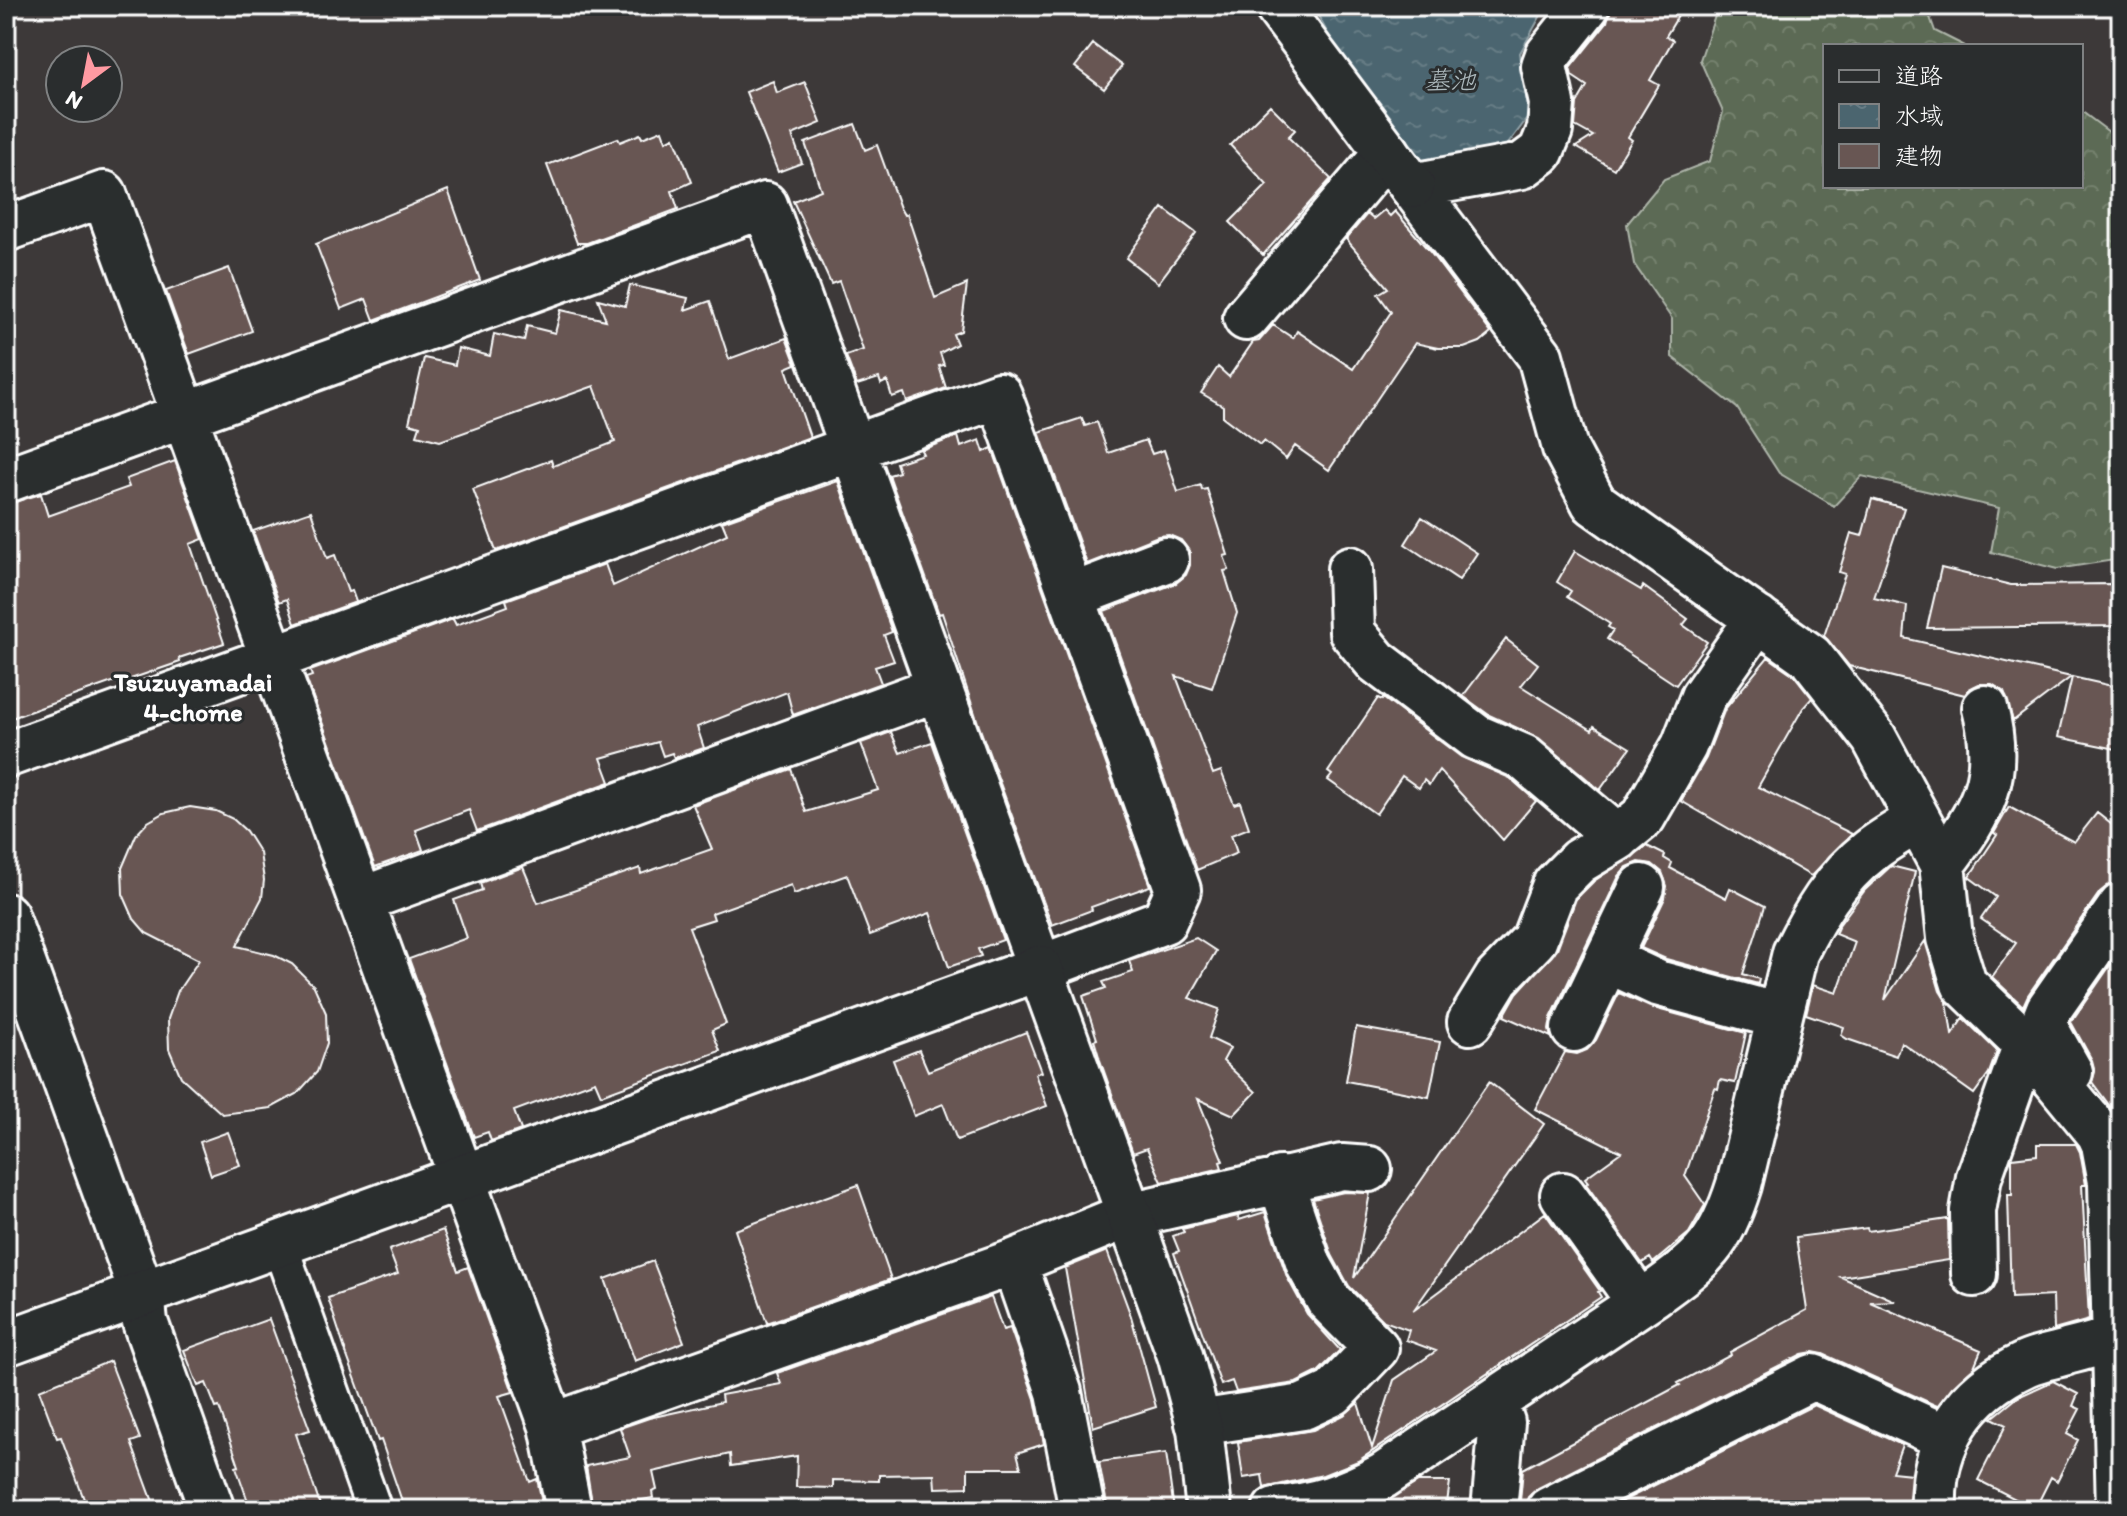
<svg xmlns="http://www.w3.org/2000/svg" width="2127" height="1516" viewBox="0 0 2127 1516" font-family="Itim,'Klee One',sans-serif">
<defs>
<pattern id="forest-crowns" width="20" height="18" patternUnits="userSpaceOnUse" patternTransform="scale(2)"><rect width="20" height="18" fill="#5c6b54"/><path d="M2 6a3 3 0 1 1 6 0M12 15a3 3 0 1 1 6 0" fill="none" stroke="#74816e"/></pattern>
<pattern id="water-ripples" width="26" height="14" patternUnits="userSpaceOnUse" patternTransform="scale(2)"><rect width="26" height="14" fill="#4b656f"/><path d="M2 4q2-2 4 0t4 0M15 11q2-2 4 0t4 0" fill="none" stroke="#667c85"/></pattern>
</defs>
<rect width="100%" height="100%" fill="#3d3939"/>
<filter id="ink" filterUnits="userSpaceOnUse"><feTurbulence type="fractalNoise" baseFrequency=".0125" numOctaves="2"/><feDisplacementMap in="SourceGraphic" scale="16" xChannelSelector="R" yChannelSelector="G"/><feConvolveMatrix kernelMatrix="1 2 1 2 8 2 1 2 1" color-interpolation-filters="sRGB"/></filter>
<g filter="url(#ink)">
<path fill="url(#forest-crowns)" stroke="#aeb5aa" stroke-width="2" d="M1715,6H1926L1935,31L1965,46H1825V186H2081V111L2121,141V559L2057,569L1991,552L1999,508L1862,476L1834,506L1779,473L1737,408L1672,357V319L1634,264L1627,224L1664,179L1710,161L1723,112L1700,60L1716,13Z"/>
<path fill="url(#water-ripples)" stroke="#93a3a9" stroke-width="2" d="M1313,6H1546L1520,53L1529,116L1505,148L1422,166L1337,51Z"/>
<path fill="#685653" stroke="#fff" stroke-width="2" d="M1611,6H1684L1666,36L1673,40L1650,80L1659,85L1628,137L1632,140L1614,169L1576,147L1593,136L1575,126L1577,103L1587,86L1572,76L1570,68L1607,22Z
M1093,44L1122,66L1104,89L1075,67Z
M773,81L777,93L805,82L821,123L792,135L802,163L778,172L746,92Z
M1270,105L1295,130L1288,137L1331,179L1263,255L1230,222L1267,185L1230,145Z
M855,124L865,150L877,145L900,208L904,215L907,214L935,298L967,284L961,331L953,334L957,344L940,353L944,365L939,366L946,388L907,402L904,393L892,397L887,381L881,384L879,378L857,385L846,356L863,350L839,281L831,284L793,201L821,190L805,143Z
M662,130L666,141L674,137L692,182L672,191L678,209L587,243H577L547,165L618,138L620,142L640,134L642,138Z
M448,190L480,280L374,320L366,299L341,309L316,244Z
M1163,208L1196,233L1158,283L1126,258Z
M1384,210L1390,216L1395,211L1430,252L1491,333L1480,342L1464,348H1438L1415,343L1329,470L1295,446L1286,459L1264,441L1260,445L1223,417V406L1201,393L1218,367L1229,377L1253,342L1259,341L1273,325L1293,338L1297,331L1353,369L1391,312L1378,294L1388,288L1346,239L1367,214L1373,219Z
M229,268L252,331L189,354L166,291Z
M630,285L688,298L685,310L710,301L729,359L786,338L796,364L786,368L810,437L496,551L473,489L551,460L553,466L615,442L594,386L440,441L417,435L420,426L409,423L424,358L455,365L458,348L490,356L494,334L524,341L527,326L555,333L561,310L606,320L598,299L625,306Z
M1082,418L1085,426L1097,422L1108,453L1146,440L1152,454L1164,450L1178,492L1201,485L1202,490L1207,489L1228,555L1224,556L1229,570L1224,571L1237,613L1212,688L1176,676L1213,774L1221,771L1234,804L1240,802L1249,828L1231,835L1237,853L1197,870L1104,611L1176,583L1186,575L1190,565V552L1181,540L1169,535L1158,536L1087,564L1039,432Z
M958,436L961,447L980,440L984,452L992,448L1150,886L1091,907L1092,910L1052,925L979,726L942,613L939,614L889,475L899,472L896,463L923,454L921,450Z
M175,461L203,539L190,544L224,643L179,658L180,662L119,683L118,680L6,720V504L41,494L48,516L129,487L126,479Z
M838,481L892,632L884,635L894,661L875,667L881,683L793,715L787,692L697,727L704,748L674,758L672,753L663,756L658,742L601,758L610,782L477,831L469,810L416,830L423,850L375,867L306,678L312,676L310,671L453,619L456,625L508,606L506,600L605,564L613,586L727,534L722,522Z
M1872,499L1904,508L1874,598L1907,606L1904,638L2071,677L2013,721L2004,692L1992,684H1979L1969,689L1965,695L1849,666L1824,636L1845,574L1839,572L1851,533L1862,536Z
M311,511L327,558L335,555L348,592L352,591L356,602L295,624L287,599L279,602L253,531Z
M1422,517L1477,553L1459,580L1405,544Z
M1575,551L1641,590L1643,586L1688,619L1683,625L1707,642L1676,685L1607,639L1613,630L1608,627L1610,624L1567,597L1571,591L1557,582Z
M1941,568L2011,585L2111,584V591H2121V626L1927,628Z
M1506,639L1538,664L1521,686L1592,730L1594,726L1630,748L1600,790L1539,738L1489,715L1463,696Z
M1768,657L1794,675L1812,698L1803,708L1758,787L1852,834L1811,876L1681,801L1706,758L1725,709Z
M2072,677L2121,688V750L2058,737Z
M1378,698L1382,700L1383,698L1461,757L1510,778L1536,801L1503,840L1439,770L1429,785L1424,780L1419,788L1402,776L1376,814L1328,780L1332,775L1328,772Z
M891,732L900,753L932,742L1003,940L978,949L981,956L949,967L930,913L870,935L847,875L794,894L791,885L712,913L714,919L689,927L726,1024L712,1030L720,1051L601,1095L595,1081L514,1111L521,1130L491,1141L488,1132L474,1137L409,959L467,938L454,900L482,890L480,883L523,867L538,903L640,868L641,874L712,849L693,805L791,769L806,812L878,790L861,743Z
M190,807L216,811L233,819L246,831L260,853L264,880L262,898L237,946L274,955L292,964L314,986L326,1013L327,1043L317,1072L297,1094L271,1108L222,1114L181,1077L169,1049L168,1019L178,991L199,960L146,933L134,919L123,894L122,868L136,835L148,822L164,813Z
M2009,807L2074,842L2097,813L2121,832V881L2110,884L2100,892L2028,995L2023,1006L1992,977L2016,943L1981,919L1996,897L1969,877L1997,835L1994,833Z
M1647,846L1665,855L1664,858L1672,863L1670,868L1726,898L1730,888L1765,906L1743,974L1759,979L1758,984L1666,959L1641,948L1665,898L1667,886L1662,872L1652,864L1639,862L1627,867L1619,876L1551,1018L1549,1030L1551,1037L1504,1016L1517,993L1557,949L1576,899L1594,881Z
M1891,866L1915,872L1885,1000L1925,941L1940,991L1947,1002L1952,1035L1963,1018L1997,1051L1989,1073L1974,1094L1901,1042L1896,1056L1847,1039L1841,1035L1844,1027L1806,1014L1813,985L1837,993L1855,942L1835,934L1839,925L1865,890Z
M1196,938L1216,951L1189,998L1219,1009L1209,1038L1230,1048L1223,1061L1256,1092L1234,1115L1198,1099L1223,1161L1220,1162L1222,1168L1162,1182L1147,1148L1133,1153L1100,1060L1094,1040L1097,1039L1083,996L1106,988L1103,982L1133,972L1129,961Z
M2121,950V1121L2092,1082L2095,1072L2092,1060L2071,1022Z
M1619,993L1650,1007L1746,1033L1735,1083L1720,1080L1718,1089L1715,1088L1685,1176L1705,1205L1689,1233L1653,1263L1650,1258L1642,1263L1586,1184L1588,1182L1585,1178L1621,1152L1535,1109L1565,1052L1577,1054L1587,1050L1596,1040Z
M1356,1027L1440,1042L1429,1097L1346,1081Z
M1026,1032L1041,1072L1035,1074L1047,1106L957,1140L943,1104L914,1116L893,1060L919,1050L928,1071Z
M1489,1082L1544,1124L1413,1311L1545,1213L1600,1291L1598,1292L1601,1297L1358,1461L1323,1475L1264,1488L1262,1475L1243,1478L1238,1442L1313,1430L1344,1415L1358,1403L1372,1448L1394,1380L1436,1351L1406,1340L1409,1330L1384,1321L1349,1286L1332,1255L1313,1199L1344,1192L1370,1193L1354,1278Z
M228,1132L240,1165L211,1175L200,1142Z
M2037,1144H2076L2080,1152L2086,1185H2082L2089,1320L2054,1330L2053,1296L2011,1298L2008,1195H2012V1158L2037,1155Z
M858,1185L891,1279L767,1323L735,1230Z
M1265,1212L1287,1277L1307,1314L1340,1350L1318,1372L1296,1383L1236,1392L1232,1381L1221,1385L1174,1253L1179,1251L1173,1236L1184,1232L1182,1229L1238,1216L1239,1220Z
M1948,1219L1949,1260L1841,1277L1895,1301L1870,1302L1981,1350L1974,1367L1952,1387L1937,1406L1823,1354L1813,1352L1802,1354L1538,1488L1528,1497L1524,1509L1520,1501L1523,1469L1680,1385L1678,1383L1731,1355L1730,1352L1807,1310L1796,1237L1867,1228L1868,1231Z
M443,1230L458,1271L468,1267L513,1392L499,1396L530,1482L537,1479L544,1510H405L381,1440L378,1441L347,1356L328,1298L398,1274L389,1250Z
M1107,1251L1131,1316L1156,1407L1093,1427L1065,1268Z
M653,1261L684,1342L635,1361L605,1279Z
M991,1297L1003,1330L1010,1328L1013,1336L1035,1399L1044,1444L1017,1453L1021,1468H968V1487L935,1488L934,1474L879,1475V1481L833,1480V1488L796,1487L797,1456L731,1466L730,1454L653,1472L657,1490L652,1492L653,1498L593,1509L586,1466L630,1457L620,1428L649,1418L722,1402L721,1395L781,1384L777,1373Z
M269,1319L310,1430L296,1434L320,1505L305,1510H251L236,1467L239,1466L219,1407L216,1408L206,1383L198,1386L184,1350Z
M110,1361L140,1439L131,1442L156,1510H88L61,1437L57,1438L39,1390Z
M2053,1381L2078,1394L2073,1406L2080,1409L2067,1434L2078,1440L2057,1481L2051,1477L2035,1509L1978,1480L2006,1425L1992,1418L2018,1397Z
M1814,1405L1902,1445L1892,1472L1911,1474L1908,1510H1853L1772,1500L1776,1510H1722L1719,1503L1712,1507L1710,1502L1693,1510H1605Z
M1166,1453L1174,1510H1108L1099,1462Z
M1418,1482H1450L1446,1510H1370Z"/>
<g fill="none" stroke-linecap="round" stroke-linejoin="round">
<defs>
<path id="pedestrian" d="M279,1243L374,1510"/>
<path id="minor" d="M1587,6L1548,55L1544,66L1552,103L1550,130L1541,152L1522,166L1412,186L1540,356L1565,448L1594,503L1811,657L1874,738L1942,864L1950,938L1964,984L2026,1044L2099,1133L2104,1144L2111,1182L2119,1510
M6,229L104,194L552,1426L569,1510
M1246,318L1387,152
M6,480L765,205C857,459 948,713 1040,968L1164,921L1178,890L999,395L6,755
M1350,569L1352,632L1376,661L1476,737L1523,757L1618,838
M1072,596L1166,560
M1942,864C1983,810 2003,777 1985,708
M361,900L939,688
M6,916L142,1293L145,1322L212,1510
M1608,960L1657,983L1779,1016
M1470,1022L1497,978L1534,940L1555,885L1579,861L1616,839L1643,817L1684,746L1703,697L1758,619
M1574,1029L1642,887
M2070,1072L2043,1024L2049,1009L2121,906
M1563,1195L1640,1303
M1014,1262L1059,1392L1082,1510
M1974,1274L1973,1211L1979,1177L2026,1044
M1493,1402L1502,1422L1494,1510
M1198,1423L1303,1407L1333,1393L1376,1348L1329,1301L1309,1265L1280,1179
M552,1426L1014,1262L1129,1215L1342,1167L1369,1169
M1275,1510C1320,1504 1343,1497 1383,1476L1654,1294C1704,1258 1720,1245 1739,1185L1795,953C1814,915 1835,878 1870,851C1885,839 1902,830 1918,820
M1549,1510L1813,1377L1947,1438
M1934,1510C1931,1442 1965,1392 2026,1364C2039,1358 2054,1356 2067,1352C2085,1347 2102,1342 2121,1339"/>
<path id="tertiary" d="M1277,6L1412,186
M6,1343L1040,968L1180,1355L1200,1428L1209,1510"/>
</defs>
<use href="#pedestrian" stroke="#fff" stroke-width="40"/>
<use href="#minor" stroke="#fff" stroke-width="50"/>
<use href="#tertiary" stroke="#fff" stroke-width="50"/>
<use href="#pedestrian" stroke="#2a2d2e" stroke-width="34"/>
<use href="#minor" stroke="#2a2d2e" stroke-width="44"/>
<use href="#tertiary" stroke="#2a2d2e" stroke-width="44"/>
</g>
</g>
<g text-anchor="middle" stroke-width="6" stroke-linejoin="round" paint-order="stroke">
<g font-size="26" font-style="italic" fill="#aebabe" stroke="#2a2d2e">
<text x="1450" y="89">墓池</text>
</g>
<g font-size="26" font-weight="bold" fill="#fff" stroke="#2a2d2e">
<text x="193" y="691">Tsuzuyamadai<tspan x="193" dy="30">4-chome</tspan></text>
</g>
</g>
<rect width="2127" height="1516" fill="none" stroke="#2a2d2e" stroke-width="32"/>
<rect x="16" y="16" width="2095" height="1484" fill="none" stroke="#fff" stroke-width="3" filter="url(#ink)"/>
<rect x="1823" y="44" width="260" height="144" fill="#2a2d2e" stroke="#7f8182" stroke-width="2"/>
<rect x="1839" y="70" width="40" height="12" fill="#2a2d2e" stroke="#7f8182" stroke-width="2"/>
<text x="1895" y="84" font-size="24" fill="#ffffff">道路</text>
<rect x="1839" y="104" width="40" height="24" fill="url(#water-ripples)" stroke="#7f8182" stroke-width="2"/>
<text x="1895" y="124" font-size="24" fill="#ffffff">水域</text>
<rect x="1839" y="144" width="40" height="24" fill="#685653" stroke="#7f8182" stroke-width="2"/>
<text x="1895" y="164" font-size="24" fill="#ffffff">建物</text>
<g transform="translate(84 84) rotate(212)"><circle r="38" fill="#2a2d2e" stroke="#7f8182" stroke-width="2"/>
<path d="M0-6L14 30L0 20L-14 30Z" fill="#ff9aa2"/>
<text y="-12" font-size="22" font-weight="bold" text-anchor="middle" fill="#ffffff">N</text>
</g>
</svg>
